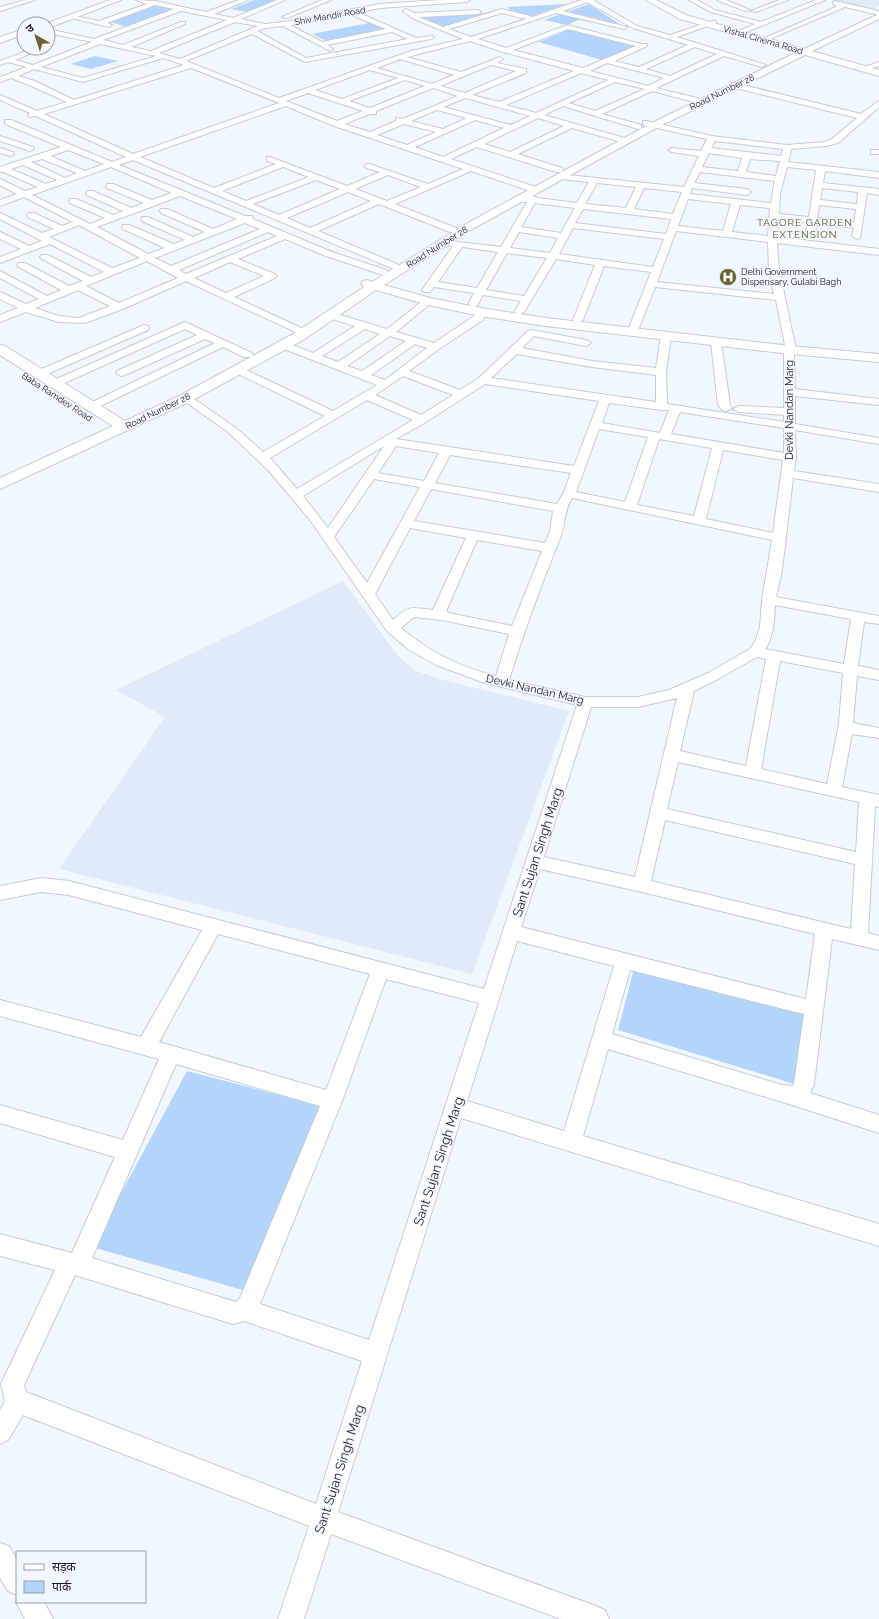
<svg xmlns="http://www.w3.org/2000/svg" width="879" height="1619" viewBox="0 0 879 1619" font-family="Raleway,'Noto Sans Devanagari',sans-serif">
<rect width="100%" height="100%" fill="#f1f7fe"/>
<path fill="#dfebf9" d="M832,0H879V6L873,9Z
M343,581L398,656L416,671L447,681L569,711L472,974L59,869L165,717L116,690Z"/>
<path fill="#b3d4fc" d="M254,0H277L248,12L231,9Z
M567,4L532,16L510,11L508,7Z
M589,4L621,25L588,16L567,25L544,20Z
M155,6L175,9L127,27L110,22Z
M489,13L444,26L419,17Z
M369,23L387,29L327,41L312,34Z
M571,29L637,46L602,60L539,42Z
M95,56L118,61L91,69L71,64Z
M635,965L814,1008L801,1086L618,1030Z
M187,1071L321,1106L250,1292L92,1247Z"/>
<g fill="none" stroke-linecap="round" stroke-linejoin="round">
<defs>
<path id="minor" d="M25,0H35L0,11V7Z
M136,0L155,1L206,12L239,0H248L214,14L233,18L277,0H285L241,19L265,24L284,22L380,4L440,0H470L467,2L380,8L357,12L416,38L433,36L434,37L431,39L305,62L252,34L186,61L279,98L411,51L463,39L414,19L404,12L403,11L406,9L414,13L478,10L481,12L478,14L419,17L443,27L502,9L533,17L581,0H593L637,26L670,35L712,21H716V23L677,37L766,65L762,67L724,56L656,88L705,100V104H702L652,91L602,114L641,125V129H638L563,106L544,115L628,139L629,141L625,143L572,128L518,154L562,168L563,170L562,172H556L477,147L451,159L539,188L540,190L539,192H533L471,171L395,204L456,228L458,230L456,232H450L379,204L318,231L397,264L399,266L397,268L394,269L133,160L119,165L245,216H252L253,219L332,252L386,270L388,272L383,275L326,256L285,239L238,259L275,274L277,276L275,278L234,297L308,331L309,333L308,335L304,336L186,281L123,309L85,323L59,322L26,312L0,322V315L18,308L0,299V292L26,304L39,299L0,278V271L47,296L61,290L19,267L17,265L19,263H25L69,286L83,281L42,259L40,257L42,255H48L91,277L104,272L50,244L0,263V257L21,249L0,239V232L29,246L42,241L0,219V213L42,233L54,229L28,217L27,215L28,213H34L62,226L73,222L24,197L0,206V200L17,194L0,185V179L25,191L38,187L3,172H0V167L61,147L5,124V120H11L112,162L126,157L36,116L29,117L28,115L30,113L0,100V95L37,111L67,102L29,85L11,78L0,82V77L27,67L8,62L0,65V61L35,48H44L15,60L33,65L92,42L48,33V29L94,39L174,9L155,5L107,23L112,25L109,27L67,17L70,15L99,21L147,4ZM587,2L633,28L688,45L639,67L614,61L647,46V44H642L567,25L506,48L478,39L556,13L624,29L627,27L563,11ZM181,11L227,20L151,51L131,47L185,24V22H181L123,45L103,40ZM502,13L526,19L471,37L449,29ZM349,14L386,29L322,42L290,25ZM235,22L258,26L180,59L159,53ZM283,26L330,51L333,49L327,45L392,32L408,39L306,58L257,31L265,28ZM568,29L636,46L583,68L513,50ZM470,41L503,52L574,71L499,102L472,95L526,73V69L497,63L503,59L500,57L461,72L407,57ZM100,44L156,56L83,78L41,67ZM695,47L717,54L670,76L646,69ZM163,58L184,65L74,100L35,81L18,76L34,69L83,82ZM400,59L454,75L432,84L377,68ZM607,63L664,78L648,86L590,71ZM491,65L516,71L465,93L440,86ZM191,68L279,103L133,154L44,114ZM370,70L398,78L342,99L315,90ZM581,73L608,80L536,113L506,105ZM405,80L425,86L370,108L349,101ZM615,82L645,89L595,111L569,103ZM433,88L458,96L403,119L396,118V121L370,132L344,124L370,114H376V111ZM308,93L363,111L337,121L286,101ZM466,98L530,116L511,125L443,107ZM286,106L334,126L463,169L428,184L369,164H366L365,166L366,168L380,172L347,186L270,157H267V161L276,164L214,188L140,157ZM437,110L467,118L443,129L411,121ZM538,118L564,126L510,152L484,144ZM475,120L504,128L443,157L415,147ZM404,124L436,132L407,145L377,135ZM68,150L104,164L85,171L50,156ZM42,159L77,173L65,178L31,162ZM23,165L57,180L46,184L11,169ZM111,167L172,193L152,200L113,184H107L106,186L107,188L144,203L131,208L93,191H87L86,193L87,195L123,211L113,215L76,199H70L69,201L70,203L105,218L90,224L32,195ZM283,167L309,177L246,201L222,191ZM388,175L421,187L387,201L355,189ZM316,180L340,189L279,215L253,204ZM348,192L371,201L310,228L287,218ZM180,196L237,219L213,229L167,209H161L160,211L161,213L205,232L193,237L148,217H142L141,219L142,221L185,240L174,244L129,225H123L122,227L123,229L165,248L148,254L97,227ZM245,223L260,229L171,266L155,258ZM79,225L140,258L112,268L49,237ZM268,232L277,236L186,274L179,270ZM147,261L178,278L119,303L86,286ZM230,262L264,276L226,293L194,278ZM78,290L110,306L79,318L59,316L35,308Z
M322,0H331L287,18L282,17Z
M689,0H697L715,10L761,22L816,0H825L739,35L737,34V32L755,24L711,12Z
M717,0H726L750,10L745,11Z
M779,0H788L756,12L751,11Z
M835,1L879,11V15L845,7L770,39L765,38L838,6L833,4V2Z
M879,62V66L869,69L865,67Z
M732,83H735L861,114L879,101V107L838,143L826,146L791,149L788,162L879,172V178L825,171L823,183L879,189V195L867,193L860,238L857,239L852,236L854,228L817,224L816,231L811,234L806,231L808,223L778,219L777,237L879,249V255L777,243L779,269L796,350L794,353L795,389L879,399V405L795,396V424L879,438V444L795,430L796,458L794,471L879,484V492L793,478L782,570L776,597L879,616V624L864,622L858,666L879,670V680L857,676L853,722L858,724L879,728V738L852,734L842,787L879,795V807L875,806L868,933L879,936V950L832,939L814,1084L810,1093L879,1115V1133L789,1104L608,1049L583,1136L879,1224V1246L461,1118L338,1512L596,1606L605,1610L609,1619H561L331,1534L304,1619H278L309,1526L23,1415L8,1440L0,1444V1410L5,1401L1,1384L55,1270L0,1256V1234L72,1253L115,1157L0,1123V1105L123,1140L159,1059L0,1016V1000L141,1037L202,930L69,895L41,892L0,900V886L41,878L69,881L484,989L577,705L485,683L436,665L408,649L387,631L310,520L269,471L228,432L180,398L186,395L190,396L236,428L263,452L325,416L234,372L233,370L234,368H242L333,411L377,385L279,347L278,345L279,343H287L313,353L355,326L326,317L325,315L326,313H334L387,329L425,299H431L433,301L431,303L396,332L434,343L474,316L477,310H485L486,312L483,320L439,349L409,371L460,390L479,378L528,331L532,330L586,340L591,343L586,346L534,336L522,348L592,361L656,368L661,336L666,333L671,336L666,372L667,404L784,422V415L739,412L733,409L739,406L784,408V353L786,350L776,300L655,287L639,328L634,331L629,328L651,272L604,266L583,320L578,323L573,320L595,265L556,259L524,312L519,315L514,312L521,301L483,295L477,306L473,307L468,304L474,293L434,287L430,292H424L422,290L453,246L442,244L440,242L442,240L501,247L527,202L517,201L516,199L517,197L533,196L537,198L577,203L589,182L561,179L557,176L558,174L684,187L699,156L672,152L668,150L672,148L701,151L707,139L643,125V121H646L712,136L787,145L825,142L832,139L857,118L732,87ZM715,141L783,149L781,156L711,148ZM709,153L742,158L738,171L702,167ZM750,159L780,161L776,176L746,172ZM787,167L816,170L809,217L779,214L780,194ZM700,172L775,181L771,203L690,194L692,188L747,195L751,192L747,189L694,183ZM597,183L636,187L626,208L585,204ZM644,188L682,192L673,214L634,209ZM822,188L858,192L857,204L820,200ZM688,199L731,204L723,231L678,226ZM535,203L575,208L561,233L521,227ZM740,205L770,208L768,236L732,232ZM819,205L856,209L854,223L817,218ZM583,209L671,219L666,234L575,223ZM573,228L664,239L653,267L559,254ZM676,231L768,242L769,269L774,294L657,282ZM519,232L558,238L550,253L510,248ZM462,247L498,252L477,288L438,282ZM507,253L547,258L524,296L486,290ZM365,329L380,334L338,362L322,356ZM390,336L406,341L362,371L347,366ZM415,344L427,348L385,380L371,375ZM517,354L592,367L656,375V402L491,378ZM403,376L453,395L421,415L375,395ZM485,384L599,401L574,466L396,439L426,422ZM367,400L413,420L297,489L270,458ZM609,403L662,410H669L660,433L602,423ZM680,412L784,428V453L671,434ZM599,429L648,437L625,502L576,492ZM659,439L712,448L694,516L637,505ZM384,446L328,528L303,496ZM396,446L439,453L424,481L378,473ZM723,450L783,460L773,533L706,519ZM450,455L571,473L563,494L557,504L435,483ZM374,479L420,487L367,583L334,537ZM431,489L553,511L550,532L545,543L414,521ZM572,498L772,540L762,600L760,627L755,642L750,649L708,673L669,690L638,697H585L509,680C524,631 542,583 561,536C566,521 563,513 572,498ZM410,528L466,538L433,610C411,608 411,604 393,620L375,594ZM477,540L542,551L512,626L453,614L447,612V609ZM775,605L851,619L844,664L765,649C774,637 774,620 775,605ZM414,617L442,620L509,634L496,676C461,668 428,651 401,628ZM757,657L766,659L746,766L680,751L694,691L718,679ZM780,661L843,673L839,724L827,784L761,769ZM677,698L635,877L544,857L591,707H638ZM678,762L859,802L856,852L667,809ZM665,820L855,864L851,929L651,881ZM540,869L642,892L815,934L806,999L521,927ZM218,934L370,974L326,1090L159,1042ZM517,941L614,966L564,1131L467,1101ZM630,970L804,1014L794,1084L792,1086L782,1085L612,1034ZM386,979L479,1003L369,1340L260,1304L342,1101ZM176,1064L320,1106L240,1298L236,1302L92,1258ZM75,1275L233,1324L244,1321L362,1361L316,1504L26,1392L24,1385Z
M0,136L33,147L34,149L30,151L0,141Z
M0,148L13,152L14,154L10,156L0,153Z
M871,150H879V154H871Z
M185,322L252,353L253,355L252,357H244L223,347L96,408H88L86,406L88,404L215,343L205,339L125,375L121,376L116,373L117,371L197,335L185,329L60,385L56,386L51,383L52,381Z
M144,325L148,326L149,328L148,330L45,375L41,376L36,373L37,371Z
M716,339L721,342L730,405L732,408L726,411L722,410L718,405L711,342Z
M0,1543L9,1546L17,1559V1595L8,1591L0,1578Z
M17,1600V1602H44L53,1619H25L16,1602Z"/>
<path id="tertiary" d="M110,0H121L51,27H48V24H45Z
M646,0H656L686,15L804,49L879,14V19L812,51L879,70V76L805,55L658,127L474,228L384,285L430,298L481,308L546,318L791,346L879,354V362L791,354L546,326L481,316L428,305L376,290L303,340L191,401L0,489V478L113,426L0,355V345L5,346L125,421L181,395L293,334L364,287L361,284L363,281L367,280L372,282L466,224L652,123L797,52L680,19Z
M24,29V34L0,43V37Z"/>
</defs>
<use href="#minor" stroke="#c5ccd4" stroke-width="2"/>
<use href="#tertiary" stroke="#c5ccd4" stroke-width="2"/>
<use href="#minor" fill="#fff" fill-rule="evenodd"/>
<use href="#tertiary" fill="#fff" fill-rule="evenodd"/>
</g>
<defs>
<symbol id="hospital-disc" viewBox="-11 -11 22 22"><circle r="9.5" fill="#6a6531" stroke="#f1f7fe"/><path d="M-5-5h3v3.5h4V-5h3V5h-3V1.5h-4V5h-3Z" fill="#fff"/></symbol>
</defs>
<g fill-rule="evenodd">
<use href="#hospital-disc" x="718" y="267" width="20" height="20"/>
</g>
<g text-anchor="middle" stroke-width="3" stroke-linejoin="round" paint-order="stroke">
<g font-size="9" fill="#1a1d20" stroke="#f1f7fe">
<text transform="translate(330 16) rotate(-10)" y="3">Shiv Mandir Road</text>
<text transform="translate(763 40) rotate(16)" y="3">Vishal Cinema Road</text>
<text transform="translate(722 92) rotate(-26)" y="3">Road Number 28</text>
<text transform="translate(437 247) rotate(-32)" y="3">Road Number 28</text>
<text transform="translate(57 397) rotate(33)" y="3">Baba Ramdev Road</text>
<text transform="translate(158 411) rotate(-26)" y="3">Road Number 28</text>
</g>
<g font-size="9" fill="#1a1d20" stroke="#f1f7fe" text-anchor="start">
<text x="741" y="275">Delhi Government<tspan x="741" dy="10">Dispensary, Gulabi Bagh</tspan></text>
</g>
<g font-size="10" letter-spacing="1" fill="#5e581b" stroke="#f1f7fe">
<text x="805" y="226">TAGORE GARDEN<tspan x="805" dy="12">EXTENSION</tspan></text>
</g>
<g font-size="11" fill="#1a1d20" stroke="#f1f7fe">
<text transform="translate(789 410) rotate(-90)" y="4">Devki Nandan Marg</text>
<text transform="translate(535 689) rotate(13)" y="4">Devki Nandan Marg</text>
</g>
<g font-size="13" fill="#1a1d20" stroke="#f1f7fe">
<text transform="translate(537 852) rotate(-72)" y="5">Sant Sujan Singh Marg</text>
<text transform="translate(438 1161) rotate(-72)" y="5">Sant Sujan Singh Marg</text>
<text transform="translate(339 1469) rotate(-72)" y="5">Sant Sujan Singh Marg</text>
</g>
</g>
<rect x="16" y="1551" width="130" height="52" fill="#f1f7fe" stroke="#9ba0a5"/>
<rect x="24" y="1564" width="20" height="6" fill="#ffffff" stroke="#9ba0a5"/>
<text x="52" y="1571" font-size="12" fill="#1a1d20">सड़क</text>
<rect x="24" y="1581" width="20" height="12" fill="#b3d4fc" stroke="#9ba0a5"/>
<text x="52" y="1591" font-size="12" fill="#1a1d20">पार्क</text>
<g transform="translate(36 36) rotate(321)"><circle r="19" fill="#f1f7fe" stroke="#9ba0a5"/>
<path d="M0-3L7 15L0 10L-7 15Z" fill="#6a6531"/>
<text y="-6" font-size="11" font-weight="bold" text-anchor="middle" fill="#1a1d20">उ</text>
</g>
</svg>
